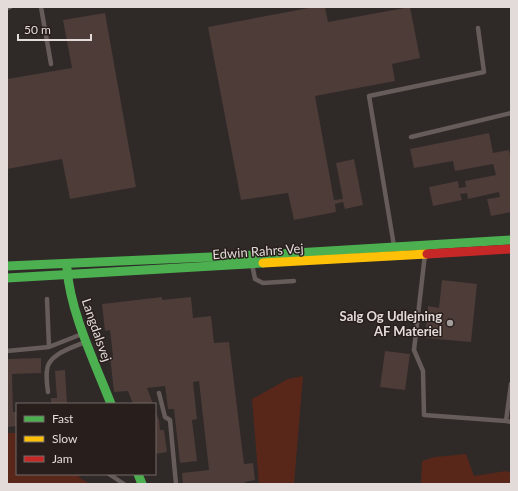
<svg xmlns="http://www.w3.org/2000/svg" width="518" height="491" viewBox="0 0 518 491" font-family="Lato,sans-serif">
<rect width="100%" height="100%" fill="#2f2928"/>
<path fill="#58271a" d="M303,376L294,484H259L252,399L288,379Z
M7,433H17V474H85L78,477L90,484H7Z
M466,454L474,476L506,471L511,473V484H421L422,461L435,457Z"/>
<path fill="#4d3c38" d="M314,7H325L328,22L410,7L420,58L392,64L395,81L315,96L334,200L343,199L336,163L354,159L363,205L345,209L343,202L335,204L336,212L294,220L288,193L241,200L208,27Z
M105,13L136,187L70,199L62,159L7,169V79L72,68L63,20Z
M489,133L493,153L509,150L511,162V212L491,216L487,199L500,197L499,192L468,199L467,193L460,194L462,200L433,206L429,187L458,181L459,188L466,187L465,181L496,175L493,164L455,171L453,161L414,168L410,149Z
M442,280L477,284L471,342L425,338L428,306L439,308Z
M162,297V300L191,297L193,318L211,316L214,343L229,342L244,464L253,463L255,480L245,482V484H183L182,473L209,470L199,381L193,382L197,419L192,420L197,461L180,463L174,409H168L165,386L147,388L153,404H133L128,391L114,392L110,356H113L110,330L105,331L102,304Z
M385,351L410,354L405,390L380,387Z
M41,358V373L12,374L13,412H17V426L7,427V359Z
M65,370L67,404H51V398H57L55,371Z
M155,410L159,420L160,430H164L167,452L155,454Z"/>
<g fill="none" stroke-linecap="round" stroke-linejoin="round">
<path stroke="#665c59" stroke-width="4.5" d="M41,7L51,64
M7,8L10,7
M411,137L511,113
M394,246L369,96L484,72L478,28
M425,254L414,350L423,371L424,415L506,421
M252,264L255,279L263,283L294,281
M47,299L49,347
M7,351L49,347L82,334
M511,384L506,421L511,422
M48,392C47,385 46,377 47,370C48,354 72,348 85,342
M159,393L165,417L170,420L176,484
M109,474L124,484"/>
<path stroke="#4caf50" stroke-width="9" d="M7,266L279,254L511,240
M67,268C70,312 95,363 111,404
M7,278L263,263
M138,474L142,484"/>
<path stroke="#ffc107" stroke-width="9" d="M263,263L427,254"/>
<path stroke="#c62828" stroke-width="9" d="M427,254L511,249"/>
</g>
<circle fill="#a39d9b" stroke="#281f1c" stroke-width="1.5" cx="450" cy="323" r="4"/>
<g text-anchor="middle" stroke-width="3" stroke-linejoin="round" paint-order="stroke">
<g font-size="13" fill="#e2dbd9" stroke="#281f1c">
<text transform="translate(258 251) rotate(-4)" y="5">Edwin Rahrs Vej</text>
<text transform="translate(97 330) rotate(71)" y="5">Langdalsvej</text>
</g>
<g font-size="13" font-weight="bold" fill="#e2dbd9" stroke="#281f1c" text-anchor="end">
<text x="442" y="321">Salg Og Udlejning<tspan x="442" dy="15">AF Materiel</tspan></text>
</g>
</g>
<rect width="518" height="491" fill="none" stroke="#e2dbd9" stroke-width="16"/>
<rect x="16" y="403" width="140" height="72" fill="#281f1c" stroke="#726a68"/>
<rect x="24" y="416" width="20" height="6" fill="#4caf50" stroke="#726a68"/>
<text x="52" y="423" font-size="12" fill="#e2dbd9">Fast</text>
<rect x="24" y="436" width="20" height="6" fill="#ffc107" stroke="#726a68"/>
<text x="52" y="443" font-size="12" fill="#e2dbd9">Slow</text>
<rect x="24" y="456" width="20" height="6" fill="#c62828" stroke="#726a68"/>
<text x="52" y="463" font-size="12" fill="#e2dbd9">Jam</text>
<path d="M18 34v6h73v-6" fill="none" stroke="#e2dbd9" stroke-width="2"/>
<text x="24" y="34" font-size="12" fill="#e2dbd9" stroke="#281f1c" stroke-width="3" paint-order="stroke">50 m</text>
</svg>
